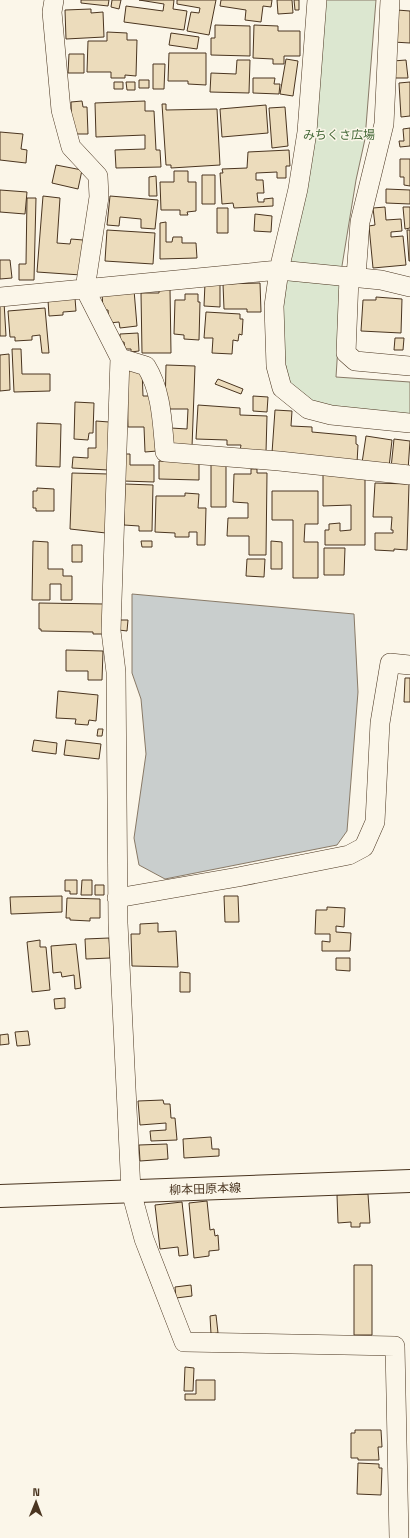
<svg xmlns="http://www.w3.org/2000/svg" width="410" height="1538" viewBox="0 0 410 1538" font-family="'Space Grotesk','Noto Sans JP',sans-serif">
<rect width="100%" height="100%" fill="#fbf6e9"/>
<path fill="#dce7d0" stroke="#887966" d="M322,0H376L365,139L356,180L341,272L288,265Z
M285,279L342,283L336,377L410,382V420L311,404L288,387L279,306Z"/>
<path fill="#c9cecd" stroke="#887966" d="M132,594L354,614L358,692L347,831L337,845L165,879L139,865L134,838L146,754L141,699L132,673Z"/>
<path fill="#ecdcbc" stroke="#4a3520" d="M81,0H109L108,6L81,3Z
M112,0H121L119,9L111,7Z
M139,0H174L173,9L187,11L184,30L124,22L126,6L163,11L164,4Z
M177,0H216L209,35L187,31L191,12L199,13L200,8L177,4Z
M221,0H272L271,7L263,6L261,22L245,20L246,10L220,6Z
M277,0H292L293,13L278,14Z
M294,0H299V10H295Z
M91,9V13L103,12L104,37L66,39L65,10Z
M397,10L410,11V43L393,42Z
M215,25L250,26V56L211,55V38H215Z
M254,25L278,26V31H300V56H284V64H273V59L253,58Z
M107,32L127,33V40H137L136,76L125,75V78H111V72H87L88,41H107Z
M171,33L199,37L197,49L169,45Z
M169,53H206V85L188,84V81H168Z
M69,54H84V73H68Z
M286,59L298,61L293,96L280,94Z
M237,60H250L249,93L210,92L211,73L236,74Z
M406,60L408,78H395L393,61Z
M153,64H165L164,89H153Z
M253,78H275L274,84H280L279,94L253,93Z
M139,80H149V88H139Z
M114,82H123V89H114Z
M126,82H135V90H127Z
M410,82V116L401,117L399,83Z
M82,101L83,107H87L88,134H72L71,102Z
M145,101V111H154L156,150H160L161,167L116,168L115,150L145,149V135L96,137L95,103Z
M162,104H166V110L217,109L220,165L171,168V165H166Z
M266,105L268,133L222,137L220,109Z
M285,107L288,146L272,148L269,108Z
M410,128V146L400,147L399,141H404L403,129Z
M0,132L23,134L21,149L27,150L26,163L0,160Z
M289,150L290,166H286V178H277V172L256,173V180H263L264,193H257L258,202H264V199L273,198V206L234,208L233,203L222,204L220,173H223L222,169L247,168L248,152Z
M400,159H410V186L404,185V177H400Z
M56,165L82,170L78,189L52,183Z
M174,171H188V182H196V211L187,212L188,215H180V210H161L160,182H174Z
M202,175H215V204H202Z
M156,176L157,196H149V177Z
M386,189L410,190V204L386,203Z
M0,190L27,192L25,214L0,212Z
M43,196L60,198L57,243L70,244L71,239L83,240L81,275L37,272Z
M110,196L158,200L155,229L141,228V219L120,217L119,226L107,225Z
M27,198H36L34,280H19V264H26Z
M385,207L386,220L401,219L402,231L391,232V237L403,236L406,265L373,268L369,226L375,225L373,208Z
M403,207H410V228L405,229Z
M217,208H228V233H217Z
M255,214L272,216L271,232L254,231Z
M166,222V242H172L173,237H182V243H196L197,258L160,259V223Z
M107,230L155,233L153,264L105,261Z
M407,230H410V261H409Z
M0,260H10L12,278L0,279Z
M205,283L220,284V307L204,306Z
M260,283L261,312H247V309H224L223,284Z
M170,289L171,353H142L141,293H159V290Z
M134,290L137,326L120,328L119,322L109,323L108,310H103L102,292Z
M185,294H198V302H200L199,340L184,339V335L174,334L175,300H185Z
M376,297L402,299L401,333L361,331L363,300H376Z
M75,298L76,311L63,312V315L49,316L48,300Z
M0,302H4L6,336H0Z
M45,308L49,353H42L40,335L32,336V340L15,341V337H10L8,311Z
M206,312L240,314V319H243L242,335L239,334L238,341L233,340L232,354L212,353L213,338H204Z
M138,333L139,351L131,352V349H125L124,342H120V334Z
M395,338H404L403,350H394Z
M12,349H21L22,374H50V391L14,392Z
M9,354L10,390L0,391V355Z
M166,365L195,366L192,447L171,446V428L187,429L188,409H165Z
M127,369H142L143,396H155L157,451L145,452L144,427H128Z
M218,379L243,389L241,394L215,384Z
M253,396L268,397L267,412L253,411Z
M75,402L94,403L93,433H89L88,440L74,439Z
M198,405L240,408V415L267,416L266,452L240,451L241,445H227V440L196,439Z
M275,410L292,411L291,426L312,427V432L356,436V444L358,445L357,463L272,453Z
M96,421L109,422L108,470L72,468L73,457L88,458V448H96Z
M37,423L61,424L60,467L36,466Z
M366,436L392,440L389,467L362,463Z
M394,439L410,441L408,470L391,468Z
M123,454H130V465H154V482L123,481Z
M159,461L199,462V480L159,479Z
M226,462V507H211V463Z
M251,469H257V473H267L266,555H249V536H227L228,518H248V503L233,502L234,474H251Z
M72,473L108,474L106,533L70,529Z
M365,474V545H325V530H329V524L340,523V531L351,530V505L323,506V475Z
M375,483L409,484L407,550L394,549V551L375,550V533H393V530H391L392,517H373Z
M125,484L153,485L152,531H139V526L124,525Z
M37,488L54,489V511H36V508H33V491H37Z
M272,491H318V524H305L304,542H318V578H293V520H272Z
M185,493L199,494L198,508H206L205,545H197V532H189V537H175V533L155,532L156,496H185Z
M33,541L48,542V569H63V576H72V600H61V584H50V600H32Z
M141,541H152V547H142Z
M271,541L282,542V569H271Z
M72,545H82V562H72Z
M324,548H345L344,575H324Z
M247,559H265L264,577L246,576Z
M39,603L104,604V634H93V632L41,631V629H39Z
M120,620H128L127,631L119,630Z
M66,650L103,651L102,680H88V671H66Z
M405,678H410V702H404Z
M58,691L98,695L96,721L89,720L88,725L75,724L76,719L56,718Z
M98,729H103L102,736H97Z
M34,740L57,743L56,754L32,751Z
M66,740L101,744L99,759L64,755Z
M65,880H77V894H70V891H65Z
M82,880H92V895H81Z
M95,885H104V895H95Z
M62,896V912L11,914L10,897Z
M224,896H238L239,922H225Z
M67,898L100,899V918H90V921L70,920V918H66Z
M327,907L345,908L344,927L336,926V932L351,933L350,951H322V941L330,942V934H315L316,910H327Z
M158,923V932L176,931L178,967L132,966L131,934H140V924Z
M109,938L110,958L86,959L85,939Z
M40,940V947H46L50,990L32,992L27,942Z
M76,944L81,988L75,989L74,975L62,977L61,972L53,973L51,946Z
M336,958H350V971L336,970Z
M180,972L190,973V992H180Z
M65,998V1008L55,1009L54,999Z
M28,1031L30,1045L17,1046L15,1032Z
M8,1034L9,1044L0,1045V1035Z
M163,1100L164,1104H170L171,1118H175L177,1140L151,1141L150,1131L166,1130V1123L140,1125L138,1101Z
M211,1137L212,1149H219V1156L184,1158L183,1139Z
M167,1144L168,1159L140,1161L139,1145Z
M368,1194L370,1223H360V1227H351V1222L338,1223L337,1195Z
M207,1201L210,1230L214,1229L215,1236L218,1235L219,1250L209,1251V1256L194,1258L189,1203Z
M182,1202L188,1255L179,1256L178,1247L160,1249L155,1205Z
M354,1265H372V1335H354Z
M191,1285L192,1296L176,1298L175,1287Z
M216,1315L218,1333L211,1334L210,1316Z
M185,1367L194,1368L193,1391H184Z
M196,1380H215V1400H185V1394H196Z
M355,1430H381L382,1447H378L379,1460H358V1458H351V1433H355Z
M358,1463L379,1464V1468H382L381,1495L357,1494Z"/>
<g fill="none" stroke-linecap="round" stroke-linejoin="round">
<defs>
<path id="street" d="M54,0L52,12L61,110L71,147L98,176L99,197L85,289L120,358L111,631L116,672L118,923L131,1191L144,1239L184,1342L395,1346L399,1538
M317,0L307,132L298,189L279,270L274,306L276,366L282,388L308,409L331,415L410,423
M356,277L360,222L384,124L390,0
M349,278L346,353L355,361L410,366
M0,297L279,270L381,280L410,287
M120,358L146,366C162,392 162,422 165,452L279,461L410,475
M117,898L238,877L349,855L364,847L375,822L380,723L390,663L410,665"/>
<path id="secondary" d="M0,1196L410,1181"/>
</defs>
<use href="#street" stroke="#4a3520" stroke-width="20"/>
<use href="#secondary" stroke="#4a3520" stroke-width="24"/>
<use href="#street" stroke="#fbf6e9" stroke-width="19"/>
<use href="#secondary" stroke="#fbf6e9" stroke-width="22"/>
</g>
<g text-anchor="middle" stroke-width="3" stroke-linejoin="round" paint-order="stroke">
<g font-size="12" fill="#436837" stroke="#fbf6e9">
<text x="339" y="139">みちくさ広場</text>
</g>
<g font-size="12" fill="#4a3520" stroke="#fbf6e9">
<text transform="translate(205 1189) rotate(-2)" y="4">柳本田原本線</text>
</g>
</g>
<g transform="translate(36 1502) rotate(1)" stroke="#fbf6e9" stroke-width="3" paint-order="stroke">
<path d="M0-3L7 15L0 10L-7 15Z" fill="#4a3520"/>
<text y="-6" font-size="11" font-weight="bold" text-anchor="middle" fill="#4a3520">N</text>
</g>
</svg>
